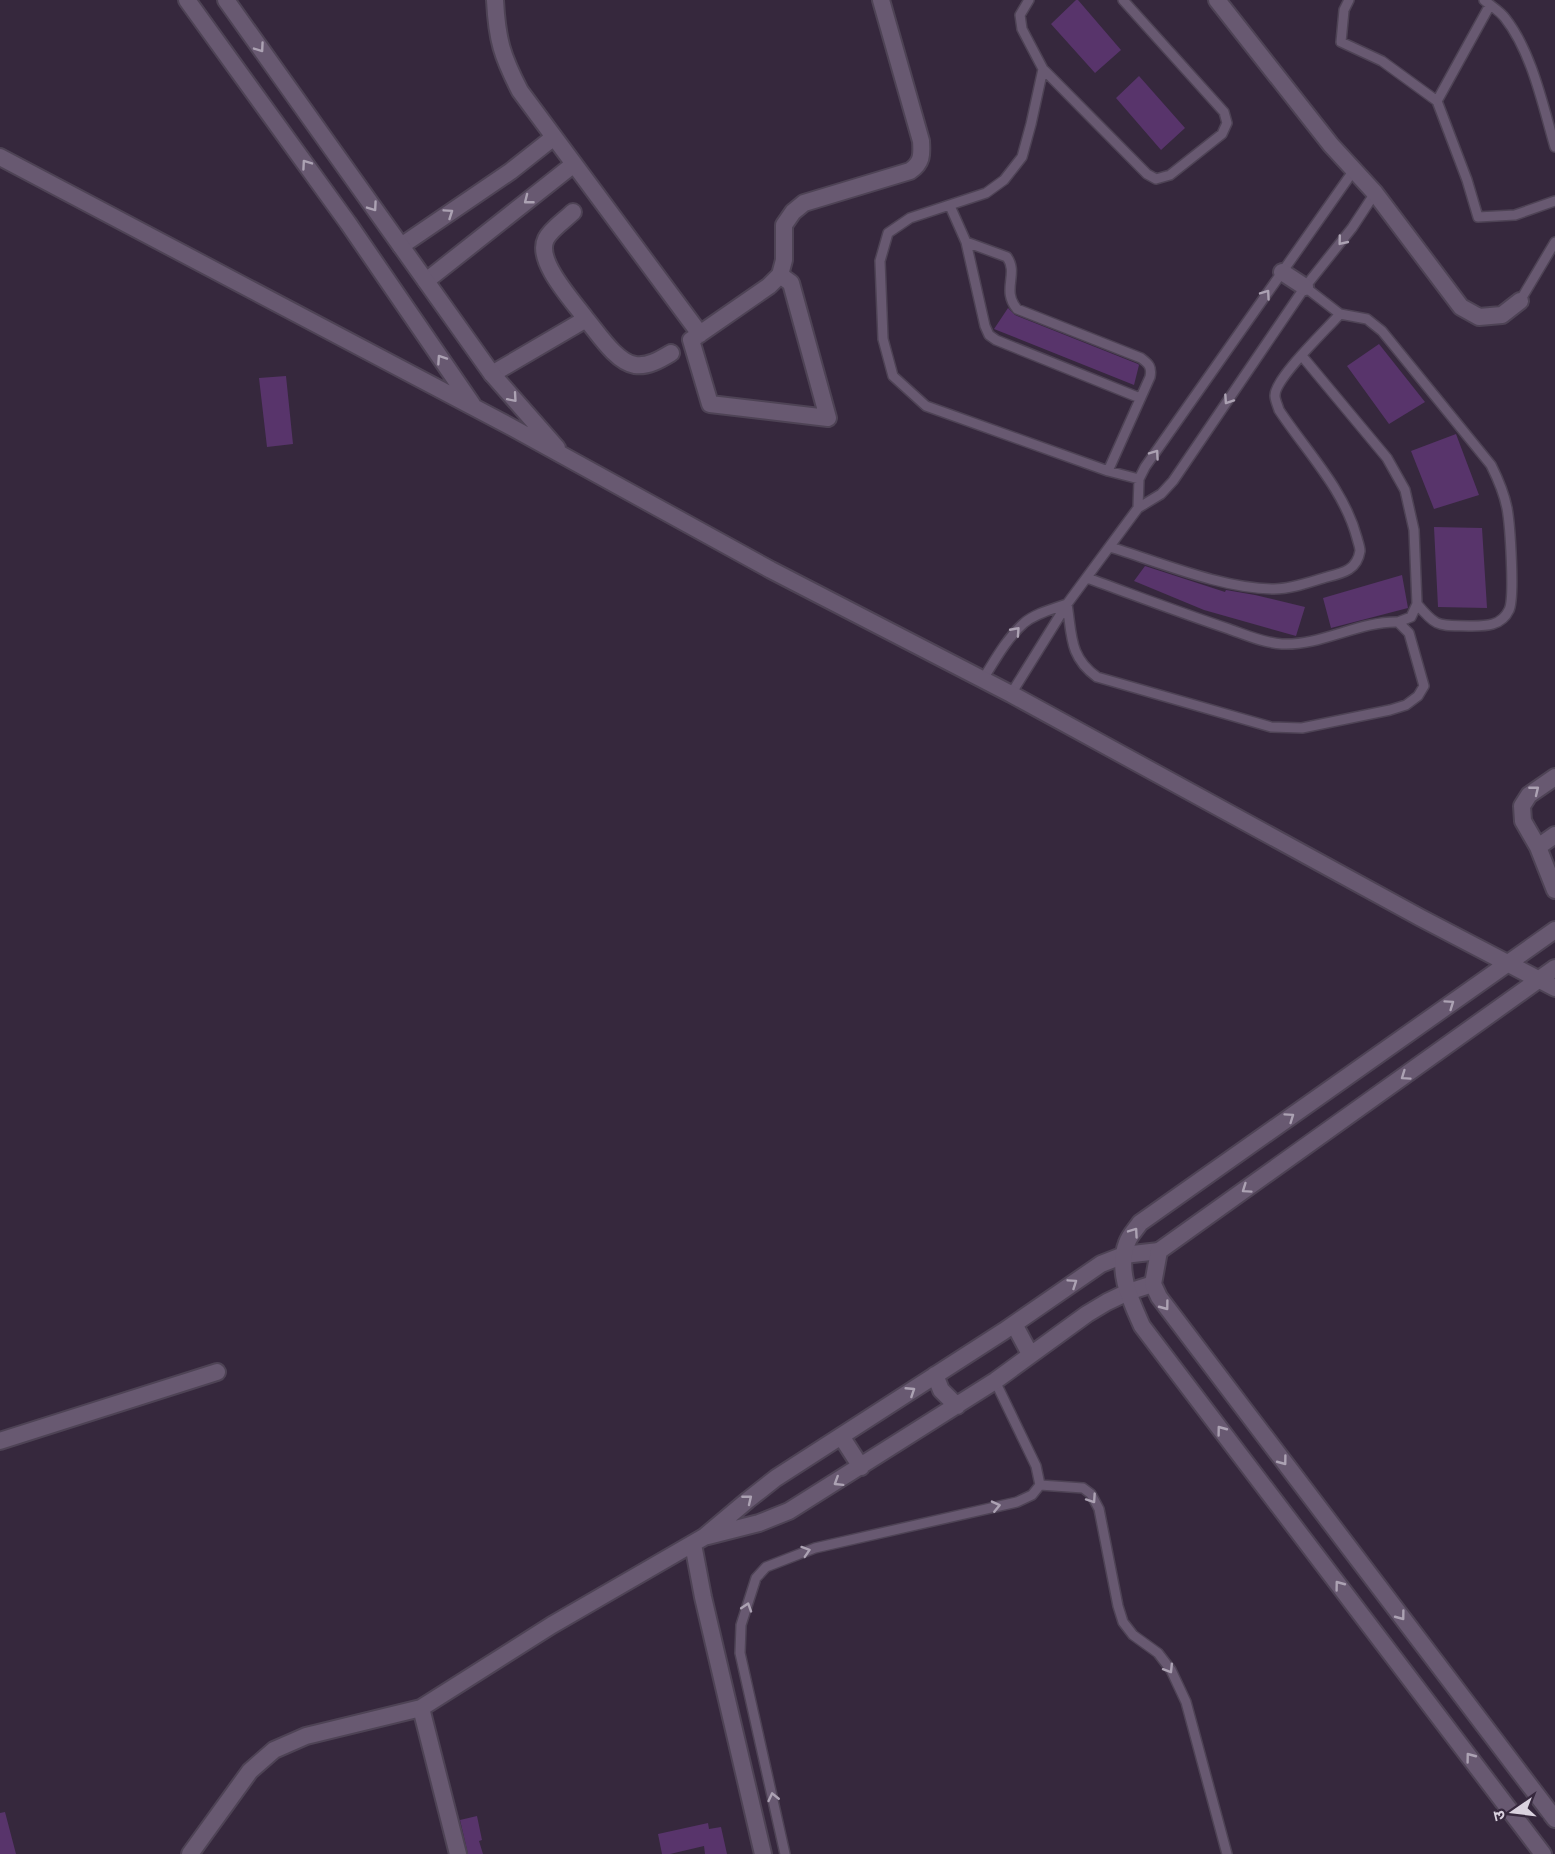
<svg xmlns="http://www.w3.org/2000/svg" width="1555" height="1854" viewBox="0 0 1555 1854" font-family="'Roboto Serif','Noto Sans Devanagari',serif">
<rect width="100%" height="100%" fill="#36283d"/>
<path fill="#58346b" d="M1076,0H1078L1121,50L1095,73L1051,24Z
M1139,76L1185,128L1161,150L1116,98Z
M1008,308L1015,315L1138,364L1139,365L1134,385L994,329Z
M1379,344L1425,402L1389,424L1347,366Z
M286,376L293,444L267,447L259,378Z
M1456,434L1479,495L1434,509L1411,451Z
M1434,527L1482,528L1487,608L1438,607Z
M1145,566L1225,592L1226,590L1255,595L1305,607L1296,636L1204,610L1134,581Z
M1402,575L1408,608L1331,628L1323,598Z
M5,1812L16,1854H0V1813Z
M477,1816L482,1840L479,1841L483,1854H468L460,1820Z
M708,1823L709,1829L721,1827L727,1854H705L704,1846L670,1854H662L658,1834Z"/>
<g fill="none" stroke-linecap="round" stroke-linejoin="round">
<defs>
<path id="service" d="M1029,0L1020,15L1022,29L1043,69L1031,124L1022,157L1004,180L986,193L910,218L888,233L880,261L883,339L893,376L926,406L1108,471L1139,479
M1349,0L1344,10L1341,42L1382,61L1437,101L1467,180L1478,217L1515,215L1555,201
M1484,0C1491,6 1500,11 1505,18C1532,52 1543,106 1555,147
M1043,69L1147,174L1156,179L1170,175L1222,134L1227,123L1224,112L1123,0
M1437,101L1490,5
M950,206L966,242L985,326L989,335L996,340L1140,398
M966,242L1007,257C1019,274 1001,290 1017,309L1141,358C1149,364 1152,367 1150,377L1108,471
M1305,287L1340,314L1367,319L1382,331L1491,465C1498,479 1504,493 1507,508C1510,524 1515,598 1509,610C1501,627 1484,626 1469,626C1438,625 1437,628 1417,604
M1520,301L1555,242
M1302,356L1387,458L1405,490L1414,530L1417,604L1411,617L1398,622
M1138,508L1139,479L1145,467L1354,170
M1110,547C1159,562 1223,589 1274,589C1292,589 1310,582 1327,577C1343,573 1357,570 1360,551C1360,547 1358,542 1357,538C1344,489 1306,451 1279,410C1278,406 1275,400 1275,396C1274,379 1327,329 1340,314
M1067,604C1072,635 1069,657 1097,677L1271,727L1302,728L1390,710L1406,705L1418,696L1424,686L1409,633L1398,622C1359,621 1321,646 1282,644C1264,643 1246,635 1229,629C1181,613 1134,595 1087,578
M983,679C995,660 1007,638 1024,623C1036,613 1053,609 1067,604
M1011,694L1067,604L1138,508L1161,494L1173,481L1305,287L1352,228L1375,193
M1040,1485L1083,1488L1091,1494L1099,1509L1118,1606L1123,1622L1133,1635L1158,1653L1171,1670L1186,1702L1227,1854
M785,1854L740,1653L741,1625L756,1578L766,1567L815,1548L1017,1502L1032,1495L1040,1485L1036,1466L995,1381"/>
<path id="minor" d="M495,0C497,40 502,56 520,91L700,334
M1217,0L1331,145L1375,193L1461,307L1479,317L1502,315L1520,301
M573,212C565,220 551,229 546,239C535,261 573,301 586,319
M401,246L511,171L554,137
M1282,272L1305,287
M780,275L791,283L828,418L710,404L691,340L769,286L780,275L784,260V225L793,212L804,203L910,171C922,163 922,155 921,141L881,0
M426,281L574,164
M492,374L586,319C598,333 616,362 635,365C648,367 661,359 671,353
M1555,777L1529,795L1522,806L1523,821L1538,847L1555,890
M1538,847L1555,835
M1014,1324L1030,1354
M935,1375L941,1390L957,1406
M841,1436L861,1467
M0,1441L217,1372
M708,1536L759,1523L789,1511L995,1381L1087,1314L1107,1302L1128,1292L1153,1284
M693,1544L703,1597L763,1854
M421,1708L458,1854
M190,1854L250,1771L274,1750L306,1736L421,1708L552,1625L704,1537L748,1500L776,1478L1004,1331L1101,1264L1124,1255L1159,1251"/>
<path id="tertiary" d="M187,0L348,223L472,404
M226,0L492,374L557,448
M0,157L513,428L771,570L1011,694L1421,918L1555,988
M1555,968L1159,1251L1153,1284L1159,1297L1555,1819
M1543,1854L1142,1326C1131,1301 1116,1271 1127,1243C1129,1236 1136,1229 1140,1223L1555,930"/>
</defs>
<use href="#service" stroke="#4e4355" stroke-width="12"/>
<use href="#minor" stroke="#4e4355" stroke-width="20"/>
<use href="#tertiary" stroke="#4e4355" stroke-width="20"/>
<use href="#service" stroke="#685971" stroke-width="9"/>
<use href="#minor" stroke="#685971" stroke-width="16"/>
<use href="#tertiary" stroke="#685971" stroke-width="16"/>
</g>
<defs><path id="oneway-chevron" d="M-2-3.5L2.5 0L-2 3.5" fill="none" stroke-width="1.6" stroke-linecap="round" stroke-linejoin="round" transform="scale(1.5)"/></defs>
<g stroke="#aca2b3">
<use href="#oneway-chevron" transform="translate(260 48) rotate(55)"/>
<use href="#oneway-chevron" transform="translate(306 164) rotate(-125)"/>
<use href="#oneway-chevron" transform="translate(528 200) rotate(142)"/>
<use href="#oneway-chevron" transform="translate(373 207) rotate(55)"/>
<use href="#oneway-chevron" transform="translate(449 213) rotate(-34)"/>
<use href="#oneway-chevron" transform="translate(1342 241) rotate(129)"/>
<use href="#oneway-chevron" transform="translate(1266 294) rotate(-55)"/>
<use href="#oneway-chevron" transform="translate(441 359) rotate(-124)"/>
<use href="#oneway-chevron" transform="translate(513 398) rotate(49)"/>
<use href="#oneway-chevron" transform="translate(1228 400) rotate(124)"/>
<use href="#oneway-chevron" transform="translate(1155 454) rotate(-55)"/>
<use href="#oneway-chevron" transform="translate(1016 631) rotate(-48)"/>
<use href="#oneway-chevron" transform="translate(1535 790) rotate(-39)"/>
<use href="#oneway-chevron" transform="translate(1450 1004) rotate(-35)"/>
<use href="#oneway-chevron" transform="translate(1405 1076) rotate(145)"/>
<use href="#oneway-chevron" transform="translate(1290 1117) rotate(-35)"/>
<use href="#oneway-chevron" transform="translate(1246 1189) rotate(145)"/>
<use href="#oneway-chevron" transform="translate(1134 1232) rotate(-55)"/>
<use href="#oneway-chevron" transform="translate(1073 1283) rotate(-34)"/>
<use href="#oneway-chevron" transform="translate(1165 1306) rotate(53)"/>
<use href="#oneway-chevron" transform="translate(911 1391) rotate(-33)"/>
<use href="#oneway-chevron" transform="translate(1221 1430) rotate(-127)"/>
<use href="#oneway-chevron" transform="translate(1283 1461) rotate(53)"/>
<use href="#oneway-chevron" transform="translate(838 1482) rotate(148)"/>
<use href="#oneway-chevron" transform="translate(748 1499) rotate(-39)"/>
<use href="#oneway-chevron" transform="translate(1092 1499) rotate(56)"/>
<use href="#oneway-chevron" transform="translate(996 1506) rotate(-13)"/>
<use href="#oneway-chevron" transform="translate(806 1551) rotate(-18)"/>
<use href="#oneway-chevron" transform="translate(1339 1585) rotate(-127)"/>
<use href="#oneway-chevron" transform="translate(747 1607) rotate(-72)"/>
<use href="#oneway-chevron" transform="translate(1401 1616) rotate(53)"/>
<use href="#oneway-chevron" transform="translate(1169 1669) rotate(58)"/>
<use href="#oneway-chevron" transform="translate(1470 1757) rotate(-127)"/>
<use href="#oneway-chevron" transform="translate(773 1797) rotate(-103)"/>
</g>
<g transform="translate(1513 1812) rotate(256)" stroke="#36283d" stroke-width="4.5" paint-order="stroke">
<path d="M0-4.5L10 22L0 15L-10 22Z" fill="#dad2df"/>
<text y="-9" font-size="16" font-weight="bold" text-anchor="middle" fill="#dad2df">उ</text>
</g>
</svg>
